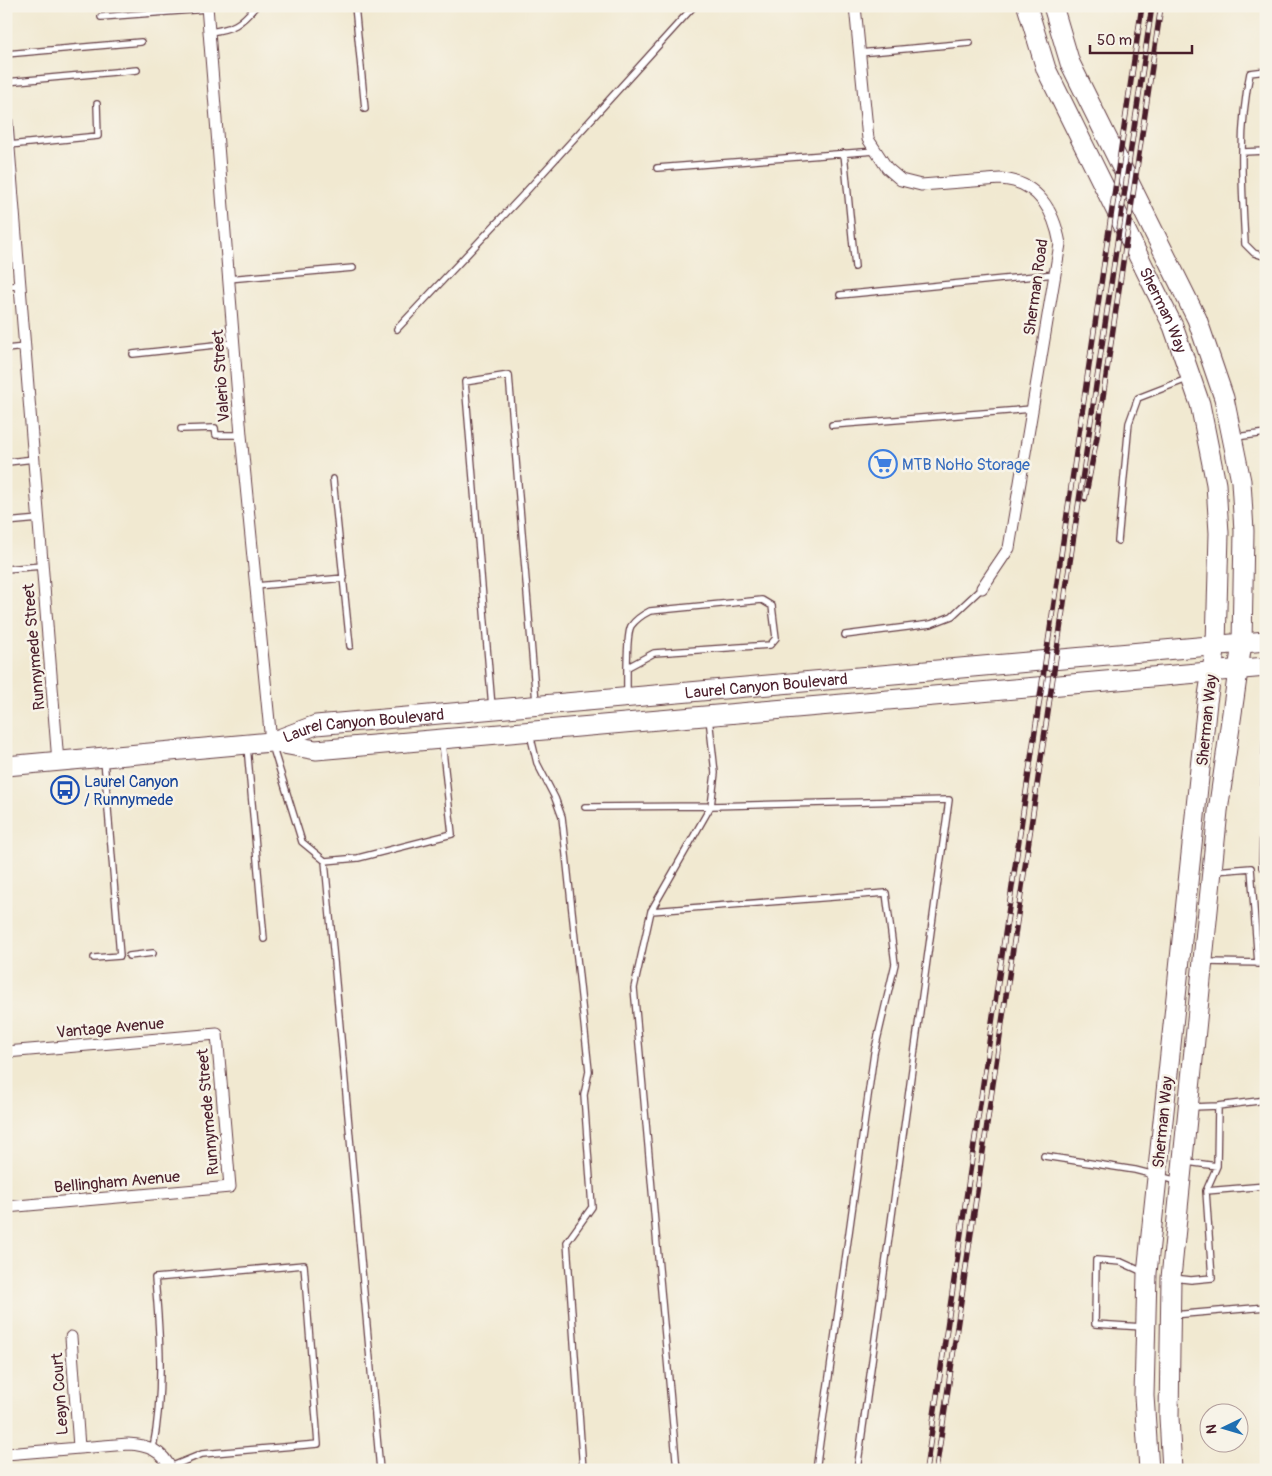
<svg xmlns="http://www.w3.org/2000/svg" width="1272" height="1476" viewBox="0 0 1272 1476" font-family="Pangolin,sans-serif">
<rect width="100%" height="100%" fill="#f7f3e8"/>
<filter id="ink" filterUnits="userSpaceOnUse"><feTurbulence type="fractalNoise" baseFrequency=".02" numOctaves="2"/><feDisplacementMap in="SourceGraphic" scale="10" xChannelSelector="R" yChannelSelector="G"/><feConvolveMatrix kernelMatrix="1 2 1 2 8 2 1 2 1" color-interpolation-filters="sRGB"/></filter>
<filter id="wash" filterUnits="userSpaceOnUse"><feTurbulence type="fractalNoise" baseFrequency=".0096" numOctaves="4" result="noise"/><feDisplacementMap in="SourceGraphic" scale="20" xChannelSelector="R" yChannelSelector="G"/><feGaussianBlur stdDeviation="1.12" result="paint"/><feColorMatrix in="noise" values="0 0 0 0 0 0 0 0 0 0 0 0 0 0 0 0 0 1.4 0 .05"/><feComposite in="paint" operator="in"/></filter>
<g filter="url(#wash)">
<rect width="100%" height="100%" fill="#f1e9d1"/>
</g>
<g filter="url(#ink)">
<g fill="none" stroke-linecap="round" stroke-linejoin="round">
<defs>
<path id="service" d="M355,6L365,109
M101,17L207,9
M209,32C233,29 240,25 256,6
M859,53L970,43
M6,54L141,42
M1266,71L1250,73C1238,129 1242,188 1245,244L1254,253L1266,257
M6,82L137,70
M9,145L98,136L97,104
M1243,152L1266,151
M844,153L855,267
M657,168L875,151
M228,279L353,268
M6,287L20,285
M840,295L1055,274
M397,329L522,196L694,6
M6,349L25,347
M133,354L233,343
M832,425L1032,409
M181,429L215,428L216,435H241
M1236,437L1266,433
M8,462L34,459
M333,479L350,646
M6,522L39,519
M1118,541L1129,423L1138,398L1187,379
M6,569L42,566
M256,586L344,578
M845,635L931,624L952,616L982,588
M627,694C627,681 626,635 631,626C636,619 642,615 650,611L762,600L772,606L776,638L770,645L654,653L628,667
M492,707L465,382L509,375L536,702
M709,718L715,773L711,806L949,800L857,1470
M530,734L537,763L555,798L562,817L589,1071L584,1095L592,1207L567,1242L583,1470
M272,745L302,842L325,861L380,1470
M247,746L264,939
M585,807L711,806L651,911L634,988L677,1470
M325,861L358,858L452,834L442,742
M1262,867L1266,737
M1215,871L1251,868L1258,964
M651,911L886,893L895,964L874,1053L816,1470
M129,956L153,953
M94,958L120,956L104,760
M1205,962L1266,963
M1218,1106L1266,1100
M1044,1156L1135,1170L1178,1181
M1187,1162L1217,1166
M1206,1191L1266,1186
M1143,1272L1121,1262L1096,1260L1095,1324L1143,1327
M1173,1278L1191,1280L1212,1278L1206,1191L1217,1166L1218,1106L1192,1107
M1173,1315L1266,1307
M153,1448C164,1393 160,1334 155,1278L304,1265L318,1444L202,1454L170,1467"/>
<path id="minor" d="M207,6L241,435L271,742
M855,6L868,139L887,168L901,180L921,185L1000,179C1037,181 1054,210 1060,244L1009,548L982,588
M6,111L58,762
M6,1052L217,1034L230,1187L6,1207
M71,1337L79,1447
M6,1454L128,1444C147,1445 163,1450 171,1470"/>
<g id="primary">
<path id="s1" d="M1027,6L1046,69L1173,326L1200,404L1216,484L1219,533L1216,645L1207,702L1147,1273L1144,1396L1149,1470"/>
<path d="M1053,6L1070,63L1197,319L1224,398L1241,481L1244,531L1242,643L1218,811L1171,1278L1169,1417L1172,1470"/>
<path d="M272,742L316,750L1266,667"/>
<path id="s2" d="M6,766L271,742L316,725L1266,641"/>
</g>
</defs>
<use href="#service" stroke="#633d44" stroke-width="8"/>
<use href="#minor" stroke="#633d44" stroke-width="13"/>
<use href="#primary" stroke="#633d44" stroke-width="21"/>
<use href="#service" stroke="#fff" stroke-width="5.5"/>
<use href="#minor" stroke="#fff" stroke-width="11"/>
<use href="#primary" stroke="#fff" stroke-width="19"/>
<defs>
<path id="rail" d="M1085,499L1097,437L1161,6
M926,1470L1142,6
M936,1470L1152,6"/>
</defs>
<use href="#rail" stroke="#4a1f2b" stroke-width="5.5"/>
<use href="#rail" stroke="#f7f3e8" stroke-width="4" stroke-dasharray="11" stroke-linecap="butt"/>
</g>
</g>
<defs>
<symbol id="supermarket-ring" viewBox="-11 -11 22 22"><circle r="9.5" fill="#f7f3e8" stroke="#3f7fe0" stroke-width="1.5"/><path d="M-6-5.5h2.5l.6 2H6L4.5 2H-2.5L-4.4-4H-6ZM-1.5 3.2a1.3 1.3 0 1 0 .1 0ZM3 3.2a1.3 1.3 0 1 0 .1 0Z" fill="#3f7fe0"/></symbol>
<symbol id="bus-ring" viewBox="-11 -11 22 22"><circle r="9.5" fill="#f7f3e8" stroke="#1a4fb4" stroke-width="1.5"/><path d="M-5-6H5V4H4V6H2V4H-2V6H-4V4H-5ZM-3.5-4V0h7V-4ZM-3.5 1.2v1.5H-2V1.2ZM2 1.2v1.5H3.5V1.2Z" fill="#1a4fb4"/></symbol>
</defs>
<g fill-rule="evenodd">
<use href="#supermarket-ring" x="867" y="448" width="32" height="32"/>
<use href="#bus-ring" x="49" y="774" width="32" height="32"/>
</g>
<g text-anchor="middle" stroke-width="5" stroke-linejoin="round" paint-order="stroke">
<g font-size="16" fill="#4a1f2b" stroke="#f7f3e8">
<text transform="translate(1035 287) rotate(-82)" y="6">Sherman Road</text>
<text dy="6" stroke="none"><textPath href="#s1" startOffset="334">Sherman Way</textPath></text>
<text transform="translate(220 376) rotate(-94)" y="6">Valerio Street</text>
<text transform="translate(33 647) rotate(-95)" y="6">Runnymede Street</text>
<text dy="6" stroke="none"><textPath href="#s2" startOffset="766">Laurel Canyon Boulevard</textPath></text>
<text transform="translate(1206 720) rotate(-84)" y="6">Sherman Way</text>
<text dy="6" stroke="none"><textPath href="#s2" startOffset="361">Laurel Canyon Boulevard</textPath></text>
<text transform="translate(110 1027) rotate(-5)" y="6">Vantage Avenue</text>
<text transform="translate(207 1112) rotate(-95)" y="6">Runnymede Street</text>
<text transform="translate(1162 1122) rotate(-84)" y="6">Sherman Way</text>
<text transform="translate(117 1181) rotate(-5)" y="6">Bellingham Avenue</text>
<text transform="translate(59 1394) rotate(-94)" y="6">Leayn Court</text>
</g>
<g font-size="16" fill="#366cbe" stroke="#f7f3e8" text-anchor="start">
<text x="902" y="470">MTB NoHo Storage</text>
</g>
<g font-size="16" fill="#164399" stroke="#f7f3e8" text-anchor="start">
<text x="84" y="787">Laurel Canyon<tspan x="84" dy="18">/ Runnymede</tspan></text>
</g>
</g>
<rect width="1272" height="1476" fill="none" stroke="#f7f3e8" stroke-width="25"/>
<g transform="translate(1224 1428) rotate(265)"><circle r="24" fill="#f7f3e8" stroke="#b29e9c"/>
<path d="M0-4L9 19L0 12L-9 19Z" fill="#1f6fb2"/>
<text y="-8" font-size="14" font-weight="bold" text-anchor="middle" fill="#4a1f2b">N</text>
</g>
<path d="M1090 45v8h102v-8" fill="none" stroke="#4a1f2b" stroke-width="2.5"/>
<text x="1097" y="45" font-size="15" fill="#4a1f2b" stroke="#f7f3e8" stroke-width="4" paint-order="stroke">50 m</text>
</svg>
